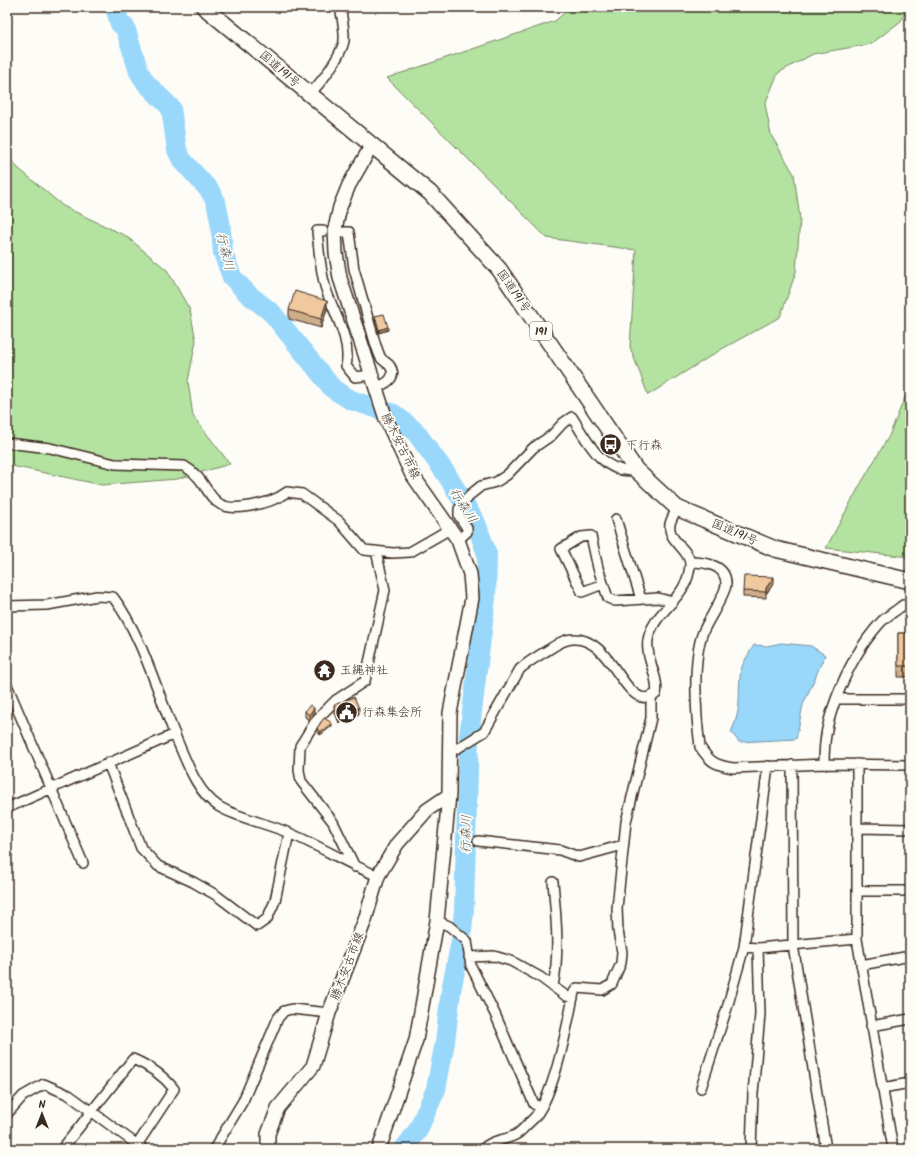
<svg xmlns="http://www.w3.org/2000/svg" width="917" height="1156" viewBox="0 0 917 1156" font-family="Kalam,'Klee One',sans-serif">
<rect width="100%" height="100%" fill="#fdfcf7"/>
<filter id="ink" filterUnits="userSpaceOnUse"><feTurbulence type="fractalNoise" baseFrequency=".025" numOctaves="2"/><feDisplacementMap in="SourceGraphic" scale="8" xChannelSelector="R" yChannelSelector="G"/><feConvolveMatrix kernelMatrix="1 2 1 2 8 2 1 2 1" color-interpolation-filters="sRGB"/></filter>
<g filter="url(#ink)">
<path fill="#b3e2a1" stroke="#778660" d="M571,7H908L901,21L871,44L813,54L778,73L765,104L771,135L794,174L800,219L796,272L780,317L722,349L648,395L630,347L636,250L547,238L387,78L555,21Z
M7,155L18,168L63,206L126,236L167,270L190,310L196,341L188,381L193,416L230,464L177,479L102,485L7,465Z
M910,385V557L826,548L860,485L889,436Z"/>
<path fill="#9ad8fb" stroke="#7492a3" d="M781,643L811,646L825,655L803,705L796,739L739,742L731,732C743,707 737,694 741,670C743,662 750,652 754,645L767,646Z"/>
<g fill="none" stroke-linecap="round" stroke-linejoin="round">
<path stroke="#9ad8fb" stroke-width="20" d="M115,7L120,24L125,27L139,72L146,83L171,108L177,150L182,160L210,191L216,202L220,221L223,253L232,277L248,294L272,313L333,389L351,400L394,414L415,431L447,475L476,523L487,554L486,598L469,736L464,910L461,941L451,991L445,1042L436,1089L418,1130L404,1149"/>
<defs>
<path id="minor" d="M308,95C320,85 341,56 344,41C345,31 342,17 340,7
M323,231H317C319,250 320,268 325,286C332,311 352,339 346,366L355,377L371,375
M344,232H349L354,269L376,346C378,350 379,355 381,358C383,361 388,363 390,366C398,379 384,385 375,387
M7,443L50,448L115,464L184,466C215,483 203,515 250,506C264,503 275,501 287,492L302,494L339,521L364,550L393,553L410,552L450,529
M616,519L641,599
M458,540L467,532V528L459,516V509L471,494L481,486L496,482L507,475L533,448L552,435L563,423L572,417C586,439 604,477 636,470
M690,562C706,562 727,565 726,585C725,595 708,620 703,632C692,660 696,716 700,747C710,762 715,765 733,768L824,764L910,765
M603,584L582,592L561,549L581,537L591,536L598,568L608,598L615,601L658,598L673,602
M7,606L47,605L97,596L113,597C141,633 159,697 177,740C187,763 197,792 218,806C235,817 269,824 289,833C320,846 348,864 378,876
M7,685L83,863
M836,699C846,672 861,644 881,622C887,616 896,611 903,605L910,606
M449,751L458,748L484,732L520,669C529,661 538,656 548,650C556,645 564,639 573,639C607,637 620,690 641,697C646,699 652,696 656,694C660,678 645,659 648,640C653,610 689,599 690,564C690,549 667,541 670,524C671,519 675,513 677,508
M108,763L141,848L158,866L193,882L216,895L257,926L267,919L275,901L289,833
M824,764C824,739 827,723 836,699H910
M857,764V939L893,1149
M792,765L793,945L826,1149
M7,808L175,734
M857,828L910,829
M478,841L560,850L579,857L623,845
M355,867L333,822L301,781L299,770L300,746L317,719L336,700L365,681L385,590L376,551
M857,891H910
M437,921L449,926L467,941L471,966L495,1014L534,1104L541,1108
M744,947L758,948L857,939
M469,957L494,956L511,961L540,977L566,996L573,998
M861,965L910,956
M553,986C560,952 556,917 553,882
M871,1026L910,1019
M701,1088L727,1008L744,947L768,766
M882,1088L910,1083
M7,1114L23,1096L44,1084L69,1095L143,1149
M62,1149L133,1059C149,1066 163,1075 174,1089L137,1145
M214,1149L243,1101L278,1018L284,1011L292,1009L329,1013
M483,1149C492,1139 506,1141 517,1134C522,1131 527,1124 532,1120C554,1100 568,1022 574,992L577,988L602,990L612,984L621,963L622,952L618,931L617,908L626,822L651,718V697
M751,1149L753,1093L760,1014L758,948"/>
<path id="secondary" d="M372,145L349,185L340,207L335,229L336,253L340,278L386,419L411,473L458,540L470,574L472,598L450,713L449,795L437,921L416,1040L379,1149
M268,1149V1134L278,1108L313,1066L329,1013L365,920L378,876L397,844L427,810L449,795"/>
<path id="trunk" d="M204,7L430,193L499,269L636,470L677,508L775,549L910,581"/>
</defs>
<use href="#minor" stroke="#3b2a1e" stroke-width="12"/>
<use href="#secondary" stroke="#3b2a1e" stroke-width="16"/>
<use href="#trunk" stroke="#3b2a1e" stroke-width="18"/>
<use href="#minor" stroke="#fdfcf7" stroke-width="9"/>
<use href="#secondary" stroke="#fdfcf7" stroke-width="13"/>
<use href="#trunk" stroke="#fdfcf7" stroke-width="15"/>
</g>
<path fill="#cead8a" stroke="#3b2a1e" d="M327,309L321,328L289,319V310Z
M375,316L388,330L379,333L375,319Z
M774,583L766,594V598L743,597V591Z
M898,633H910V677H898Z
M334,705L359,714L339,723L334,711Z
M305,711L314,714L309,721L305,717Z
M332,726L320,735L317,731V728Z"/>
<path fill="#a88d70" stroke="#3b2a1e" d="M327,301V309L321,328V319Z
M388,327V330L379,333V330Z
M774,577V583L766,594V588Z
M314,708V714L309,721V715Z
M359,708V714L339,723V717Z
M332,723V726L320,735V732Z"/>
<path fill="#f0c9a0" stroke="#3b2a1e" d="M295,291L327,301L321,319L289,310Z
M384,314L388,327L379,330L375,316Z
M744,576L774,577L766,588V592L743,591Z
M898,633H910V666H898Z
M354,697L359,708L339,717L334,705Z
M310,705L314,708L309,715L305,711Z
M324,718L332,723L320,732L317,728Z"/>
</g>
<defs>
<symbol id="bus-disc" viewBox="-11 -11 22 22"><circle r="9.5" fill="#3b2a1e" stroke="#fdfcf7"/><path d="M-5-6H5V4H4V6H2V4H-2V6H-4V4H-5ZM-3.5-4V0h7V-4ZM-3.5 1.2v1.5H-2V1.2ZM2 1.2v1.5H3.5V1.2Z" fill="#fff"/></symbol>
<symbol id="temple-disc" viewBox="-11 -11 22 22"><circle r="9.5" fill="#3b2a1e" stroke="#fdfcf7"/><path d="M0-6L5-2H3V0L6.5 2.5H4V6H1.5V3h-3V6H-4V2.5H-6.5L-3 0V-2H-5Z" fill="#fff"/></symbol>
<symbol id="civic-disc" viewBox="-11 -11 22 22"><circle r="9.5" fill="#3b2a1e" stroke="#fdfcf7"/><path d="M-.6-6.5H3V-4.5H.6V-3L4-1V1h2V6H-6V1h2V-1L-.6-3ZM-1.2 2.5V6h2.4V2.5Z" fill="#fff"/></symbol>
</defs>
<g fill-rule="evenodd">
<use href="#bus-disc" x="598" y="432" width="25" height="25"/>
<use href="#temple-disc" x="312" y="658" width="25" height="25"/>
<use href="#civic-disc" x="334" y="700" width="25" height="25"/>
</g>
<g text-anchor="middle" stroke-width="3.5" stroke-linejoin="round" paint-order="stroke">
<rect fill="#fdfcf7" stroke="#75695f" stroke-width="1" x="530" y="322" width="22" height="18" rx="3"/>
<g font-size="11" font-weight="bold" fill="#3b2a1e">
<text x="541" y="335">191</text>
</g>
<g font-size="12" fill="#3b2a1e" stroke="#fdfcf7">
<text transform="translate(280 69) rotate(41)" y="4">国道191号</text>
<text transform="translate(514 291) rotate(55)" y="4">国道191号</text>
<text transform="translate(401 446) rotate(64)" y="4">勝木安古市線</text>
<text transform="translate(735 532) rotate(23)" y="4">国道191号</text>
<text transform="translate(347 966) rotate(-69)" y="4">勝木安古市線</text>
</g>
<g font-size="12" fill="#3b2a1e" stroke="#fdfcf7" text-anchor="start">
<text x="626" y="449">下行森</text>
<text x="340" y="674">玉縄神社</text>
<text x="362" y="716">行森集会所</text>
</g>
<g font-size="13" font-style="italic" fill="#535655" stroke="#fdfcf7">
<text transform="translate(226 251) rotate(76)" y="5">行森川</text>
<text transform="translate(464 505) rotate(57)" y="5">行森川</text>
<text transform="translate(465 834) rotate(-88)" y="5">行森川</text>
</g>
</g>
<rect width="917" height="1156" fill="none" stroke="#fdfcf7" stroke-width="24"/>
<rect x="12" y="12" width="893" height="1132" fill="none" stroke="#3b2a1e" stroke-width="1.5" filter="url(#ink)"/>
<g transform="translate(42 1114)" stroke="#fdfcf7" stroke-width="3" paint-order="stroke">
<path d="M0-3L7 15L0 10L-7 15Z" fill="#3b2a1e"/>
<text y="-6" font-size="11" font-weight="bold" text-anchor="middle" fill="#3b2a1e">N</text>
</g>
</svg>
